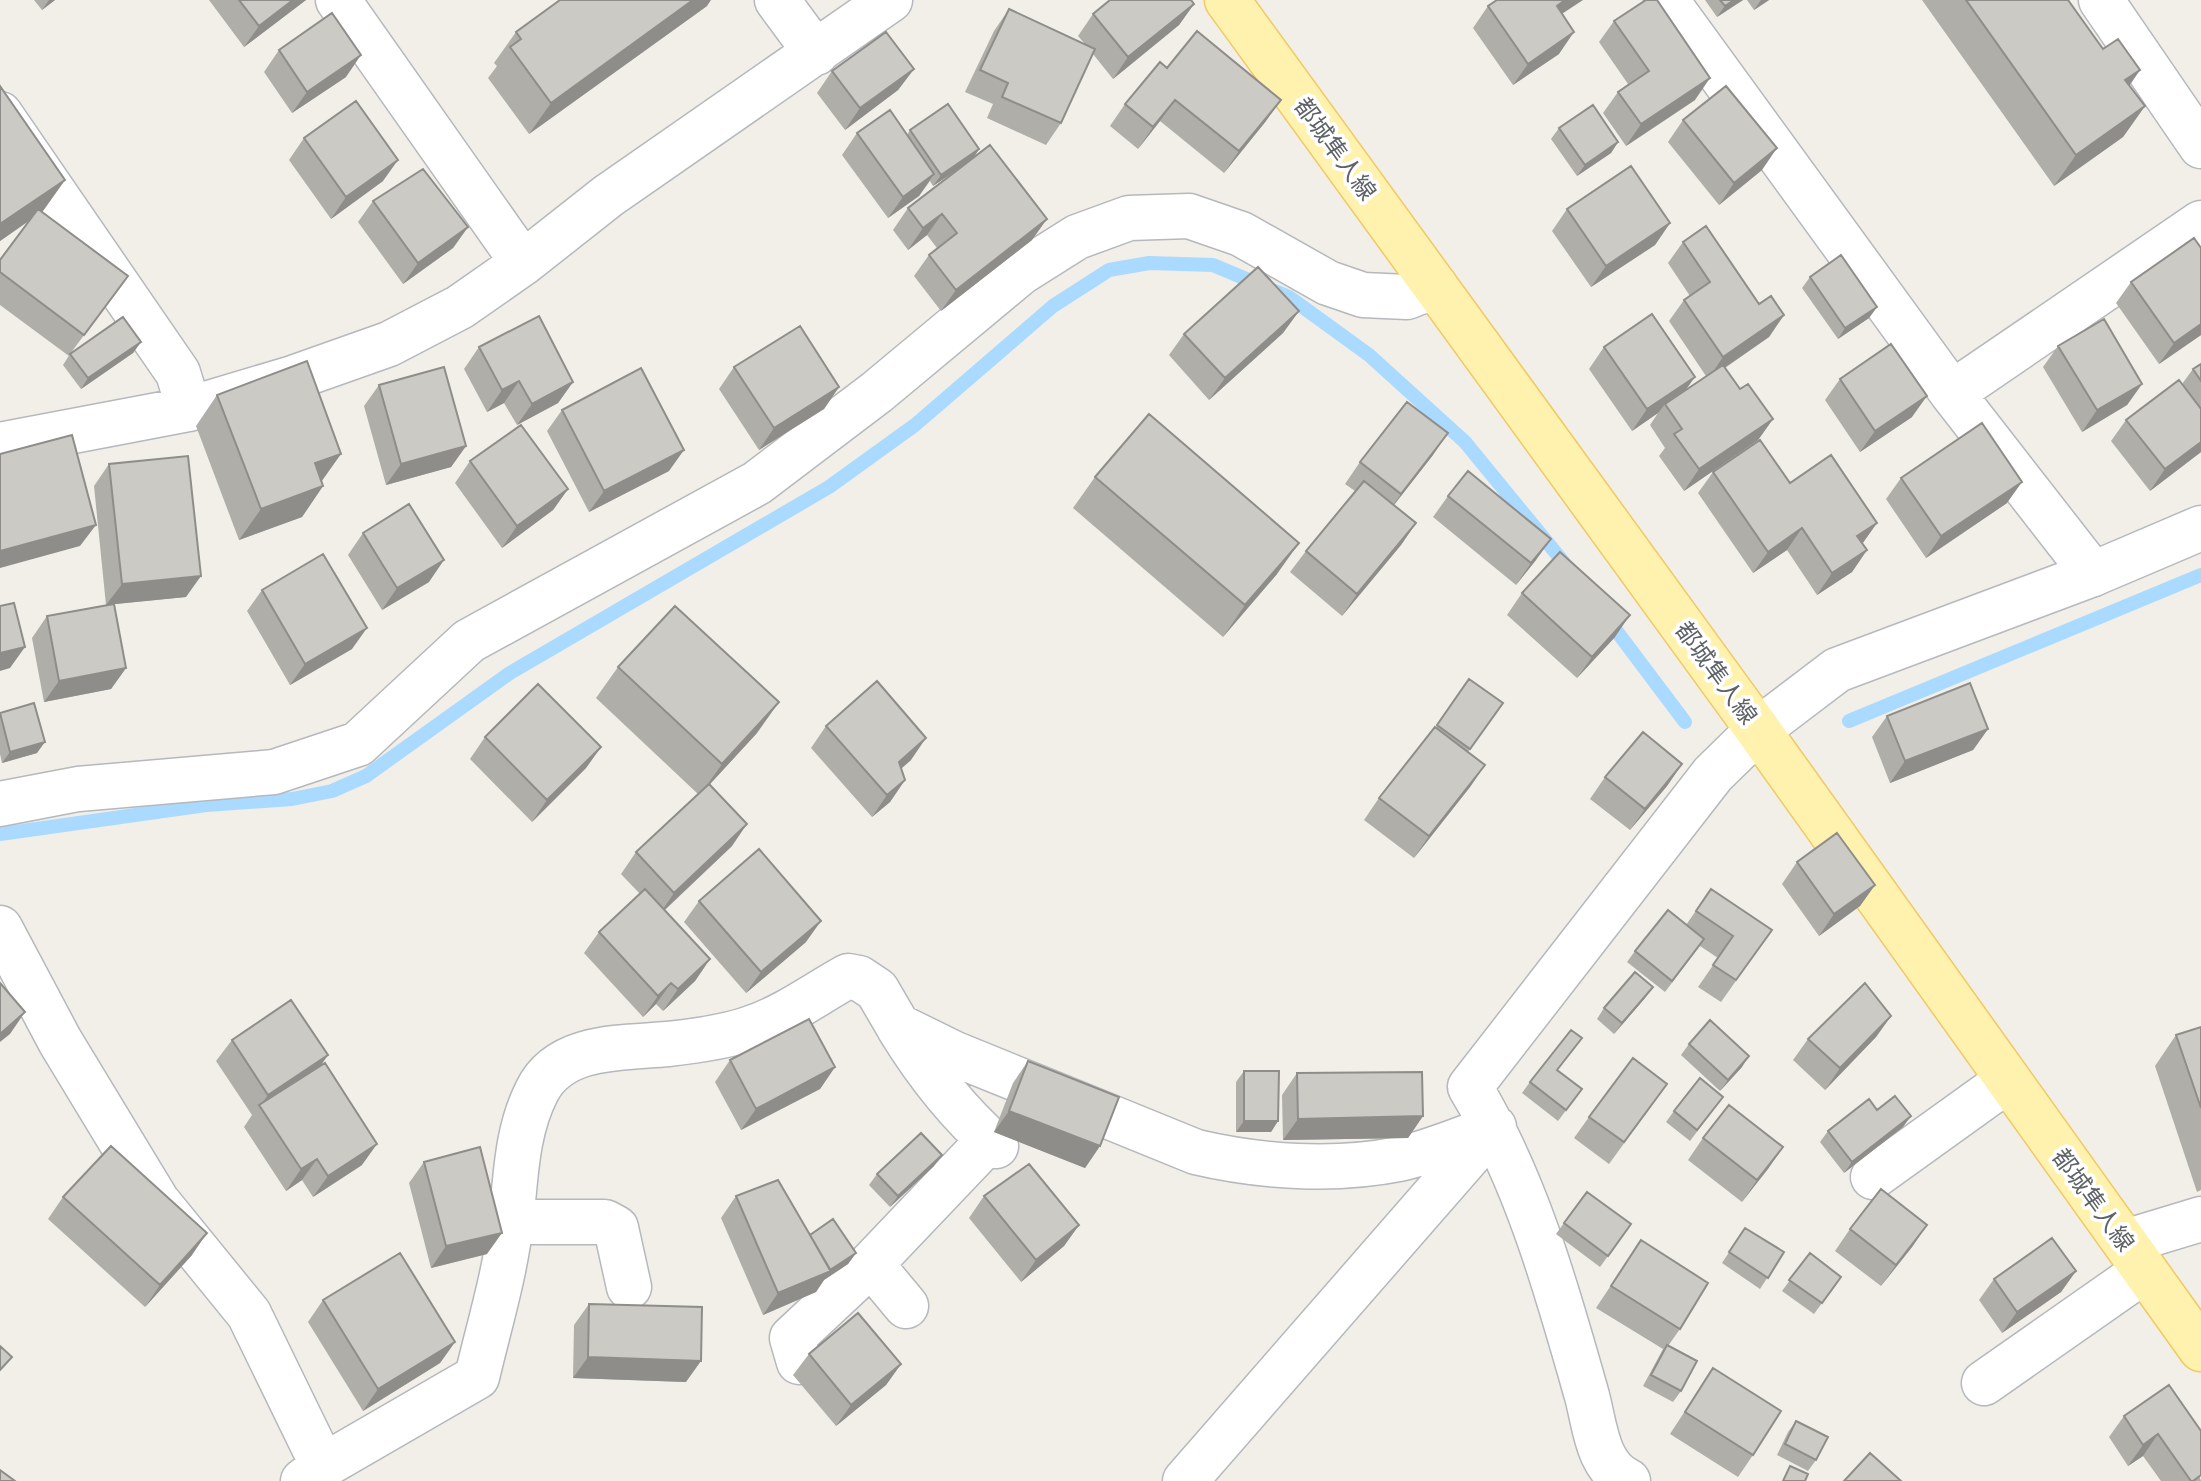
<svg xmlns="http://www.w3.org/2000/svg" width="2201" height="1481" viewBox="0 0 2201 1481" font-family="Jost,'Noto Sans JP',sans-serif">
<rect width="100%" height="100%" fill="#f1efe8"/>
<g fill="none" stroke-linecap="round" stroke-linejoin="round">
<path stroke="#aadaff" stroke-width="14" d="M1606,617L1685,722
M1849,721L2201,575
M0,834L206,805L292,799L332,791L366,776L510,673L829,487L915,425L1053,306L1109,270L1149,263L1213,265L1289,297L1369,355L1465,442L1569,569"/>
<defs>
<path id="street" d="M338,0L523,263
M777,0L816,53
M1666,0L1952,393L2093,574
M2101,0L2201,146
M0,114L178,373L189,409
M1952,393L2201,223
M0,445L189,409L293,378L389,344L460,307L523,263L608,196L890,0
M0,804L78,789L274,772L358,744L469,641L757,483L877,392L1020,273L1077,237L1129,218L1189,216L1241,234L1328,283L1363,295L1407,297L1435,286
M0,928L60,1041L157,1201L249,1314L323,1466
M899,1028C926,1072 957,1112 996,1146
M1873,1177L2008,1080
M511,1222H605L616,1228L629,1287
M2125,1242L2201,1219
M906,1306L871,1264L989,1140
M799,1362L792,1338L871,1264
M1984,1383L2144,1271
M303,1481L323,1466L477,1377C489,1326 505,1274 511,1222C516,1177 516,1132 537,1091C560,1044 623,1048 668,1044C695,1041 726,1037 751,1028C785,1017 817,993 848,976L859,978L877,990L898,1026L955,1054L1196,1152C1260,1167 1334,1172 1399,1159C1431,1152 1463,1138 1494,1127
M1185,1481L1492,1129
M1628,1481C1597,1467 1595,1426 1587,1396C1557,1290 1527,1182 1470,1087L1713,774L1758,730"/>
<path id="secondary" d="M1758,730L1837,670L2093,574L2201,528"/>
<path id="primary" d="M1227,0L1758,730L2201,1349"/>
</defs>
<use href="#street" stroke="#b5b8bc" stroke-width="47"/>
<use href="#secondary" stroke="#b6babf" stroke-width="47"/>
<use href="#primary" stroke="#f2c960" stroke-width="47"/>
<use href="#street" stroke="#fff" stroke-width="44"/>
<use href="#secondary" stroke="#fff" stroke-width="44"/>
<use href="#primary" stroke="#fff2af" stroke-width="44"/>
</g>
<path fill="#afaea9" d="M34,0H55L42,10Z
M209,0H306L244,47Z
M1705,0H1743L1717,17Z
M1747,0H1769L1754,10Z
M1922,0H2068L2103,49L2140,70L2129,85L2145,106L2123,137L2054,186Z
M1194,4L1179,25L1113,79L1093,54L1061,123L1046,145L987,118L993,104L965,92L994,31L1009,9L1085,44L1078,36L1093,14Z
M707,6L529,134L488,78L497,66L494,63L516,32Z
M1488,6L1562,14L1559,54L1513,85L1473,28Z
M1614,21L1695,100L1626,146L1603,113L1618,92L1628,84L1599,42Z
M279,50L346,77L292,113L264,72Z
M1167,68L1266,121L1224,173L1160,121L1138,149L1110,126L1125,104Z
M914,69L898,90L845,130L817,93L832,71Z
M0,86L65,180L42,212L128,276L70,354L141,342L133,353L81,389L63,365L70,354L69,356L0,305V260L30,220L0,241Z
M1683,120L1762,170L1719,205L1668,142Z
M1559,128L1618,142L1611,153L1577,176L1551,139Z
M910,130L979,149L973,159L1032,240L941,311L914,276L929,255L937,248L927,235L908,250L893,230L908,208L963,166L933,186L930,181L919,196L888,218L842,155L857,133L907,135Z
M304,138L383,181L331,219L289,160Z
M373,201L468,227L453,248L403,284L358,222Z
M1567,209L1670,223L1655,245L1591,287L1552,231Z
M1683,242L1759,304L1784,315L1769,337L1725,368L1740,389L1773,419L1758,440L1684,491L1659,456L1665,448L1650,425L1658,413L1632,431L1589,369L1604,347L1687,389L1706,376L1669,321L1684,300L1690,296L1668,263Z
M2201,248V335L2159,364L2116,303L2131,282Z
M1810,277L1877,307L1869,318L1838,339L1802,288Z
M1299,311L1283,333L1209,400L1169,355L1184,334Z
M2058,346L2142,384L2127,405L2082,432L2043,367Z
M479,347L573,382L558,403L517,425L504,403L487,412L464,369Z
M2201,364V452L2150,491L2111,441L2126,420L2182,384L2193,369Z
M734,367L839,387L824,409L759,450L719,389Z
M1840,379L1912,417L1860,452L1825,400Z
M379,385L466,446L451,467L386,485L364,406Z
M217,395L322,482L323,486L302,517L239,540L196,426Z
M562,410L669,471L589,512L547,431Z
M1433,455L1394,505L1416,523L1401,545L1342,616L1290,572L1306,551L1355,491L1345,484L1360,462Z
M470,461L568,489L553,510L502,548L455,483Z
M109,464L186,597L114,604L126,668L111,689L44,702L32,638L47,616L106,605L94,486Z
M1713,472L1790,483L1877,523L1862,544L1867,550L1852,572L1817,595L1787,550L1753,573L1698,493Z
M1095,477L1277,574L1223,637L1073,508Z
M1901,478L2007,503L1926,558L1886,499Z
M1448,496L1536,560L1516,585L1433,517Z
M363,533L429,582L382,610L348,555Z
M262,590L352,649L290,685L247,611Z
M1522,593L1615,637L1577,678L1507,615Z
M618,667L757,733L710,784L732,846L665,910L710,959L695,981L663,1011L656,1004L643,1017L584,953L599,932L640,894L621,874L636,852L698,794L596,698Z
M1469,679L1503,703L1468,752L1485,765L1470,787L1414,858L1364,820L1379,798L1436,727Z
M0,713L37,753L2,763L0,754Z
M1887,716L1988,729L1973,750L1890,783L1872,737Z
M826,726L911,760L901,769L905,780L890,802L872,817L811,748Z
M485,737L601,747L586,768L532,822L470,759Z
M1682,764L1667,786L1630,830L1590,799L1605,777Z
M1797,862L1875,885L1860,906L1819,936L1782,884Z
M1711,889L1772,930L1721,1002L1698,987L1718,958L1700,946L1665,992L1627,962L1635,951L1686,925Z
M699,901L806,942L746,993L684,922Z
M1645,998L1614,1034L1597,1019L1604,1008Z
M1891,1016L1876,1037L1825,1090L1793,1060L1808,1039Z
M2201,1027V1190L2197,1192L2155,1066L2176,1035Z
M1582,1038L1557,1070L1582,1089L1558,1121L1522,1093L1530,1082Z
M232,1040L328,1055L321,1065L362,1165L313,1197L302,1180L286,1191L244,1127L252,1115L216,1061Z
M1689,1044L1742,1067L1720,1091L1681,1055Z
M730,1060L835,1067L820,1089L741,1130L715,1082Z
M1028,1061L1100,1146L1085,1168L994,1132L1013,1083Z
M1244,1071L1278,1121L1271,1132H1236V1082Z
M1297,1073L1423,1116L1408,1138L1283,1140L1282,1095Z
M1723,1097L1690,1141L1666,1122L1674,1111Z
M1652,1105L1609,1164L1574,1138L1589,1117Z
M1877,1110L1903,1127L1844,1173L1820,1142L1828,1131Z
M1703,1138L1783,1147L1742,1202L1688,1160Z
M424,1162L487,1254L431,1268L409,1183Z
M934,1166L890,1207L869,1185L877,1174Z
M736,1196L810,1235L856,1253L848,1264L824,1280L816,1292L763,1315L721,1218Z
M984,1196L1079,1225L1064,1246L1021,1282L969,1218Z
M63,1197L192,1255L145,1307L48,1219Z
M1564,1223L1631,1224L1600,1267L1556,1234Z
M1927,1225L1912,1247L1881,1286L1835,1251L1850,1229Z
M1745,1228L1784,1252L1760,1289L1722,1263Z
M1641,1240L1680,1329L1668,1346L1681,1391L1673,1402L1643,1386L1663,1349L1596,1308Z
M1810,1253L1841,1277L1814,1314L1782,1291Z
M2076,1271L2061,1292L2002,1333L1979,1300L1994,1279Z
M323,1300L455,1342L440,1363L363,1411L308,1322Z
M589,1304L686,1382L573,1378L574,1325Z
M809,1354L901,1364L886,1385L836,1426L793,1375Z
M1713,1368L1753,1455L1738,1477L1670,1434Z
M2169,1385L2201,1481H2161L2143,1456L2128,1466L2109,1437L2124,1416Z
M1796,1421L1816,1460L1808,1471L1777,1455L1788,1432Z"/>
<path fill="#8f8d8a" d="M49,0H55L42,10Z
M293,0H306L244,47L259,26Z
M693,0H711L707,6L529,134L551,103Z
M1565,0H1583L1542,27L1557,6Z
M1734,0H1743L1717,17L1725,6Z
M1761,0H1769L1754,10Z
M1194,4L1179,25L1113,79L1128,57Z
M1574,32L1559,54L1513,85L1528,64Z
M361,55L346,77L292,113L307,92Z
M914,69L898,90L845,130L860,108Z
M2140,70L2119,101L2125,80Z
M1710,78L1695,100L1626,146L1641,124Z
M1175,100L1160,121L1138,149L1153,127Z
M1281,100L1266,121L1224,173L1239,151Z
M2145,106L2123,137L2054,186L2076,155Z
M1618,142L1611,153L1577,176L1585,165Z
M1777,148L1762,170L1719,205L1734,183Z
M979,149L972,160L933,186L941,175Z
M398,160L383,181L331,219L346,197Z
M934,174L919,196L888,218L903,197Z
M65,180L43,211L0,241V224Z
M942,214L927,235L908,250L923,228Z
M1047,219L1032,240L941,311L956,290Z
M1670,223L1655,245L1591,287L1606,266Z
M468,227L453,248L403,284L418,263Z
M1877,307L1869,318L1838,339L1845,328Z
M1299,311L1283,333L1209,400L1225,378Z
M1784,315L1769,337L1708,379L1723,357Z
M2201,324V335L2159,364L2174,343Z
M141,342L133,353L81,389L88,378Z
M1695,377L1680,398L1665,404L1658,413L1632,431L1647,409Z
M519,381L504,403L487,412L502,390Z
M573,382L558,403L517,425L532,404Z
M2142,384L2127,405L2082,432L2097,410Z
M839,387L824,409L759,450L774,428Z
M1927,396L1912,417L1860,452L1875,431Z
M1773,419L1758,440L1684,491L1699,469Z
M1448,433L1433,455L1386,515L1401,494Z
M2201,442V452L2150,491L2165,469Z
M466,446L451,467L386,485L401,464Z
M684,450L669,471L589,512L604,491Z
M341,454L319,485L315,463Z
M2022,482L2007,503L1926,558L1941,536Z
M323,486L302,517L239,540L261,509Z
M568,489L553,510L502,548L517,526Z
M1416,523L1401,545L1342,616L1357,594Z
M1877,523L1862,544L1857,536Z
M96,525L80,546L0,568V551Z
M1802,528L1787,550L1753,573L1768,552Z
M1551,539L1536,560L1516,585L1531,563Z
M1299,543L1277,574L1223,637L1245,605Z
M1867,550L1852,572L1817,595L1832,573Z
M444,560L429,582L382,610L397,588Z
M201,576L186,597L106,605L122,584Z
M1630,615L1615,637L1577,678L1592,657Z
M367,628L352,649L290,685L305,664Z
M25,647L10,668L0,671V653Z
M126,668L111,689L44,702L59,681Z
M779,702L757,733L700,795L722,764Z
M1988,729L1973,750L1890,783L1905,761Z
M926,738L911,760L884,783L899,762Z
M45,742L37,753L2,763L10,752Z
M601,747L586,768L532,822L547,800Z
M1682,764L1667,786L1630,830L1645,809Z
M1485,765L1470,787L1414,858L1429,836Z
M905,780L890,802L872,817L887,795Z
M747,824L732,846L659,915L674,893Z
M1875,885L1860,906L1819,936L1834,914Z
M821,921L806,942L746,993L761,972Z
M710,959L695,981L663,1011L678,989Z
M671,983L656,1004L643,1017L658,996Z
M1653,987L1645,998L1614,1034L1622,1023Z
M25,1012L10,1034L0,1042V1034Z
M1891,1016L1876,1037L1825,1090L1840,1068Z
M328,1055L313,1076L260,1106L268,1095Z
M1749,1056L1742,1067L1720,1091L1728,1080Z
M835,1067L820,1089L741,1130L756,1109Z
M1009,1111L1100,1146L1085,1168L994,1132Z
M1423,1116L1408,1138L1283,1140L1298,1119Z
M1911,1116L1903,1127L1844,1173L1852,1162Z
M1244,1121H1278L1271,1132H1236Z
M377,1144L362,1165L313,1197L328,1176Z
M1783,1147L1768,1169L1742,1202L1757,1180Z
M942,1155L934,1166L890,1207L898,1196Z
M317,1159L302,1180L286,1191L301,1169Z
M1079,1225L1064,1246L1021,1282L1036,1260Z
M1927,1225L1912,1247L1881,1286L1896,1265Z
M207,1233L192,1255L145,1307L160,1285Z
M502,1233L487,1254L431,1268L446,1246Z
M856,1253L848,1264L824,1280L816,1292L763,1315L778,1293Z
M2076,1271L2061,1292L2002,1333L2017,1312Z
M455,1342L440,1363L363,1411L378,1389Z
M588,1357L701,1361L686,1382L573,1378Z
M901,1364L886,1385L836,1426L851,1405Z
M2158,1434L2143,1456L2128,1466L2143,1445Z"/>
<path fill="#cccac5" stroke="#8f8d8a" stroke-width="2" d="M239,0H293L259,26Z
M560,0H693L551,103L510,47L521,39L516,32Z
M1110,0H1191L1194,4L1128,57L1093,14Z
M1497,0H1565L1557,6L1574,32L1528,64L1488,6Z
M1646,0H1657L1710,78L1641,124L1618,92L1649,71L1614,21Z
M1720,0H1734L1725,6Z
M1966,0H2068L2103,49L2118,39L2140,70L2125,80L2145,106L2076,155Z
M1009,9L1095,49L1061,123L1002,97L1008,83L980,70Z
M332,13L361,55L307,92L279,50Z
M1197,31L1281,100L1239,151L1175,100L1153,127L1125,104L1160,62L1167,68Z
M886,32L914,69L860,108L832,71Z
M0,86L65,180L0,224Z
M1726,86L1777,148L1734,183L1683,120Z
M356,101L398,160L346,197L304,138Z
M948,104L979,149L941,175L910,130Z
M1593,105L1618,142L1585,165L1559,128Z
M890,110L934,174L903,197L857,133Z
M990,145L1047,219L956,290L929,255L957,233L942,214L923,228L908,208Z
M1631,166L1670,223L1606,266L1567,209Z
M423,169L468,227L418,263L373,201Z
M38,209L128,276L84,335L0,272V260Z
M1706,226L1759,304L1771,296L1784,315L1723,357L1684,300L1710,282L1683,242Z
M2194,238L2201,248V324L2174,343L2131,282Z
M1841,255L1877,307L1845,328L1810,277Z
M1258,267L1299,311L1225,378L1184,334Z
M1652,314L1695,377L1647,409L1604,347Z
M539,316L573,382L532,404L519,381L502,390L479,347Z
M123,317L141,342L88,378L70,354Z
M2104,319L2142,384L2097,410L2058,346Z
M800,326L839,387L774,428L734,367Z
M1891,344L1927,396L1875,431L1840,379Z
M307,361L341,454L315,463L323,486L261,509L217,395Z
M2201,364V381L2193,369Z
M1723,365L1740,389L1748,384L1773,419L1699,469L1674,434L1682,429L1665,404Z
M444,367L466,446L401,464L379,385Z
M641,368L684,450L604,491L562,410Z
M2179,380L2201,409V442L2165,469L2126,420Z
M1407,402L1448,433L1401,494L1360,462Z
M1149,414L1299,543L1245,605L1095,477Z
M1982,423L2022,482L1941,536L1901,478Z
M521,425L568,489L517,526L470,461Z
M72,435L96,525L0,551V454Z
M1760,440L1790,483L1831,455L1877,523L1857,536L1867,550L1832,573L1802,528L1768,552L1713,472Z
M188,456L201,576L122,584L109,464Z
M1468,471L1551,539L1531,563L1448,496Z
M1364,481L1416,523L1357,594L1306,551Z
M409,504L444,560L397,588L363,533Z
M1560,552L1630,615L1592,657L1522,593Z
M323,554L367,628L305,664L262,590Z
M14,603L25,647L0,653V606Z
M114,604L126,668L59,681L47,616Z
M675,606L779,702L722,764L618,667Z
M1469,679L1503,703L1470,749L1437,725Z
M877,681L926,738L899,762L905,780L887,795L826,726Z
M1970,683L1988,729L1905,761L1887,716Z
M538,684L601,747L547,800L485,737Z
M34,703L45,742L10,752L0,713Z
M1435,727L1485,765L1429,836L1379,798Z
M1643,732L1682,764L1645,809L1605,777Z
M709,784L747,824L674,893L636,852Z
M1837,833L1875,885L1834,914L1797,862Z
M759,849L821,921L761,972L699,901Z
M645,889L710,959L678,989L671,983L658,996L599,932Z
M1711,889L1772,930L1736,980L1713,965L1733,936L1696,911Z
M1668,910L1704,939L1672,981L1635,951Z
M1635,972L1653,987L1622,1023L1604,1008Z
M0,983L25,1012L0,1034Z
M1865,983L1891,1016L1840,1068L1808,1039Z
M291,1000L328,1055L268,1095L232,1040Z
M809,1019L835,1067L756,1109L730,1060Z
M1710,1020L1749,1056L1728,1080L1689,1044Z
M2201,1027V1108L2176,1035Z
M1571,1030L1582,1038L1557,1070L1582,1089L1566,1110L1530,1082Z
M1633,1058L1667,1084L1624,1142L1589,1117Z
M1028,1061L1119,1097L1100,1146L1009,1111Z
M325,1063L377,1144L328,1176L317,1159L301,1169L259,1105Z
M1244,1071H1279L1278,1121H1244Z
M1422,1072L1423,1116L1298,1119L1297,1073Z
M1700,1078L1723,1097L1697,1130L1674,1111Z
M1895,1096L1911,1116L1852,1162L1828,1131L1869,1099L1877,1110Z
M1729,1105L1783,1147L1757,1180L1703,1138Z
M921,1133L942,1155L898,1196L877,1174Z
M111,1146L207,1233L160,1285L63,1197Z
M480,1147L502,1233L446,1246L424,1162Z
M1029,1164L1079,1225L1036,1260L984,1196Z
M778,1180L831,1271L778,1293L736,1196Z
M1881,1189L1927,1225L1896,1265L1850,1229Z
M1587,1192L1631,1224L1608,1256L1564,1223Z
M833,1219L856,1253L830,1270L810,1235Z
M1745,1228L1784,1252L1768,1278L1729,1252Z
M2052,1238L2076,1271L2017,1312L1994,1279Z
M1641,1240L1708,1283L1680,1329L1611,1286Z
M400,1253L455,1342L378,1389L323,1300Z
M1810,1253L1841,1277L1822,1303L1789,1280Z
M589,1304L702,1307L701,1361L588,1357Z
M858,1313L901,1364L851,1405L809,1354Z
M1667,1345L1697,1361L1681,1391L1651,1375Z
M0,1346L12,1357L0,1370Z
M1713,1368L1781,1411L1753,1455L1685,1412Z
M2169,1385L2201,1431V1475L2193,1481H2191L2158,1434L2143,1445L2124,1416Z
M1796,1421L1828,1437L1816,1460L1785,1444Z
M1870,1453L1901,1481H1844Z
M1790,1466L1808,1474L1805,1481H1783Z
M0,1470L15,1481H0Z"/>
<g text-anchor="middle" stroke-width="7" stroke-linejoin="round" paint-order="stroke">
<g font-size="24" fill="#5f6368" stroke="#fff">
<text transform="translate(1335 149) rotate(54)" y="8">都城隼人線</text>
<text transform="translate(1716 673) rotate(54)" y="8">都城隼人線</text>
<text transform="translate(2093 1200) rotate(54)" y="8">都城隼人線</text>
</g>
</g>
</svg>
